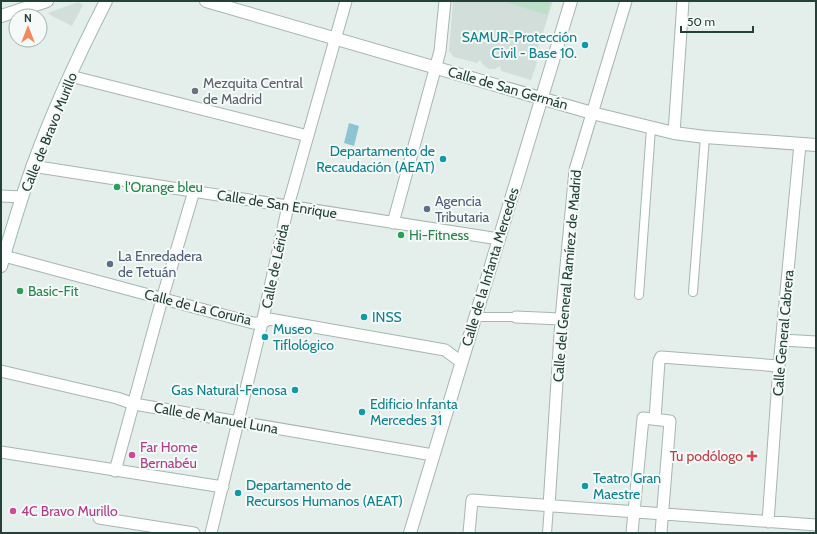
<svg xmlns="http://www.w3.org/2000/svg" width="817" height="534" viewBox="0 0 817 534" font-family="Cabin,sans-serif">
<rect width="100%" height="100%" fill="#e4eeea"/>
<path fill="#d2ded9" d="M453,1H553L534,60L537,62L531,80L501,71L500,66L495,69H489L483,65L480,60L477,63L454,57L449,51Z
M78,2L83,5L72,26L52,16L48,13Z"/>
<path fill="#bddfc8" d="M502,1H551L547,15Z"/>
<path fill="#8dc4d3" d="M349,123L359,126L354,146L344,143Z"/>
<g fill="none" stroke-linecap="round" stroke-linejoin="round">
<defs>
<path id="pedestrian" d="M693,292L705,137
M639,295L651,128
M475,317H516
M547,533L549,506"/>
<path id="minor" d="M70,76L308,136
M674,133L683,1
M32,166L499,239
M1,196L22,197
M393,223L440,51L445,1
M4,256L253,323H262L269,319L445,350L461,362
M516,317L561,319
M782,340L816,342
M1,371L117,398L134,404L433,455
M655,419L659,361L661,357L779,366
M1,452L223,487
M115,471L162,299L194,191
M549,506L561,319L575,170L626,1
M99,518L194,533
M768,522L779,366L800,144
M211,533L262,323L288,206L346,1
M469,533L472,500L816,525
M632,533L643,418L670,421L661,533"/>
<path id="tertiary" d="M206,1L592,113L674,133L705,137L816,145
M1,16L47,1
M410,533L571,1"/>
<path id="secondary" d="M1,266C11,232 21,198 33,165C53,109 79,54 106,1"/>
</defs>
<use href="#pedestrian" stroke="#a6b6b1" stroke-width="10"/>
<use href="#minor" stroke="#a6b6b1" stroke-width="13"/>
<use href="#tertiary" stroke="#a6b6b1" stroke-width="14"/>
<use href="#secondary" stroke="#a2bab3" stroke-width="14"/>
<use href="#pedestrian" stroke="#fff" stroke-width="8"/>
<use href="#minor" stroke="#fff" stroke-width="11"/>
<use href="#tertiary" stroke="#fff" stroke-width="12"/>
<use href="#secondary" stroke="#fff" stroke-width="12"/>
</g>
<g fill="#0f9aa8" stroke="#f5faf8" stroke-width="1.5">
<circle cx="585" cy="45" r="4"/>
<circle cx="443" cy="159" r="4"/>
<circle cx="364" cy="317" r="4"/>
<circle cx="265" cy="337" r="4"/>
<circle cx="295" cy="390" r="4"/>
<circle cx="362" cy="412" r="4"/>
<circle cx="585" cy="486" r="4"/>
<circle cx="238" cy="493" r="4"/>
</g>
<circle fill="#6b7280" stroke="#f5faf8" stroke-width="1.5" cx="195" cy="91" r="4"/>
<g fill="#2e9e5b" stroke="#f5faf8" stroke-width="1.5">
<circle cx="117" cy="187" r="4"/>
<circle cx="401" cy="235" r="4"/>
<circle cx="20" cy="291" r="4"/>
</g>
<g fill="#5c6f8a" stroke="#f5faf8" stroke-width="1.5">
<circle cx="427" cy="209" r="4"/>
<circle cx="110" cy="264" r="4"/>
</g>
<g fill="#d1479c" stroke="#f5faf8" stroke-width="1.5">
<circle cx="132" cy="455" r="4"/>
<circle cx="13" cy="511" r="4"/>
</g>
<path fill="#e0444e" stroke="#f5faf8" stroke-width="1.5" d="M750 450h4v4h4v4h-4v4h-4v-4h-4v-4h4z"/>
<g text-anchor="middle" stroke-width="4" stroke-linejoin="round" paint-order="stroke">
<g font-size="14" fill="#0d838f" stroke="#f5faf8" text-anchor="start">
<text x="577" y="42" text-anchor="end">SAMUR-Protección<tspan x="577" dy="16">Civil - Base 10.</tspan></text>
<text x="435" y="156" text-anchor="end">Departamento de<tspan x="435" dy="16">Recaudación (AEAT)</tspan></text>
<text x="372" y="322">INSS</text>
<text x="273" y="334">Museo<tspan x="273" dy="16">Tiflológico</tspan></text>
<text x="287" y="395" text-anchor="end">Gas Natural-Fenosa</text>
<text x="370" y="409">Edificio Infanta<tspan x="370" dy="16">Mercedes 31</tspan></text>
<text x="593" y="483">Teatro Gran<tspan x="593" dy="16">Maestre</tspan></text>
<text x="246" y="490">Departamento de<tspan x="246" dy="16">Recursos Humanos (AEAT)</tspan></text>
</g>
<g font-size="14" fill="#5b616d" stroke="#f5faf8" text-anchor="start">
<text x="203" y="88">Mezquita Central<tspan x="203" dy="16">de Madrid</tspan></text>
</g>
<g font-size="14" fill="#234039" stroke="#f5faf8">
<text transform="translate(508 88) rotate(16)" y="5">Calle de San Germán</text>
<text transform="translate(49 132) rotate(-68)" y="5">Calle de Bravo Murillo</text>
<text transform="translate(277 204) rotate(9)" y="5">Calle de San Enrique</text>
<text transform="translate(275 266) rotate(-78)" y="5">Calle de Lérida</text>
<text transform="translate(490 267) rotate(-73)" y="5">Calle de la Infanta Mercedes</text>
<text transform="translate(567 276) rotate(-85)" y="5">Calle del General Ramírez de Madrid</text>
<text transform="translate(198 307) rotate(14)" y="5">Calle de La Coruña</text>
<text transform="translate(783 333) rotate(-85)" y="5">Calle General Cabrera</text>
<text transform="translate(216 418) rotate(10)" y="5">Calle de Manuel Luna</text>
</g>
<g font-size="14" fill="#27864d" stroke="#f5faf8" text-anchor="start">
<text x="125" y="192">l'Orange bleu</text>
<text x="409" y="240">Hi-Fitness</text>
<text x="28" y="296">Basic-Fit</text>
</g>
<g font-size="14" fill="#4e5e75" stroke="#f5faf8" text-anchor="start">
<text x="435" y="206">Agencia<tspan x="435" dy="16">Tributaria</tspan></text>
<text x="118" y="261">La Enredadera<tspan x="118" dy="16">de Tetuán</tspan></text>
</g>
<g font-size="14" fill="#b23c85" stroke="#f5faf8" text-anchor="start">
<text x="140" y="452">Far Home<tspan x="140" dy="16">Bernabéu</tspan></text>
<text x="21" y="516">4C Bravo Murillo</text>
</g>
<g font-size="14" fill="#be3a42" stroke="#f5faf8" text-anchor="end">
<text x="743" y="461">Tu podólogo</text>
</g>
</g>
<rect width="817" height="534" fill="none" stroke="#234039" stroke-width="4"/>
<g transform="translate(28 28)"><circle r="19" fill="#f5faf8" stroke="#a1b0ac"/>
<path d="M0-3L7 15L0 10L-7 15Z" fill="#f2895e"/>
<text y="-6" font-size="11" font-weight="bold" text-anchor="middle" fill="#234039">N</text>
</g>
<path d="M681 26v6h72v-6" fill="none" stroke="#234039" stroke-width="2"/>
<text x="687" y="26" font-size="12" fill="#234039" stroke="#f5faf8" stroke-width="3" paint-order="stroke">50 m</text>
</svg>
